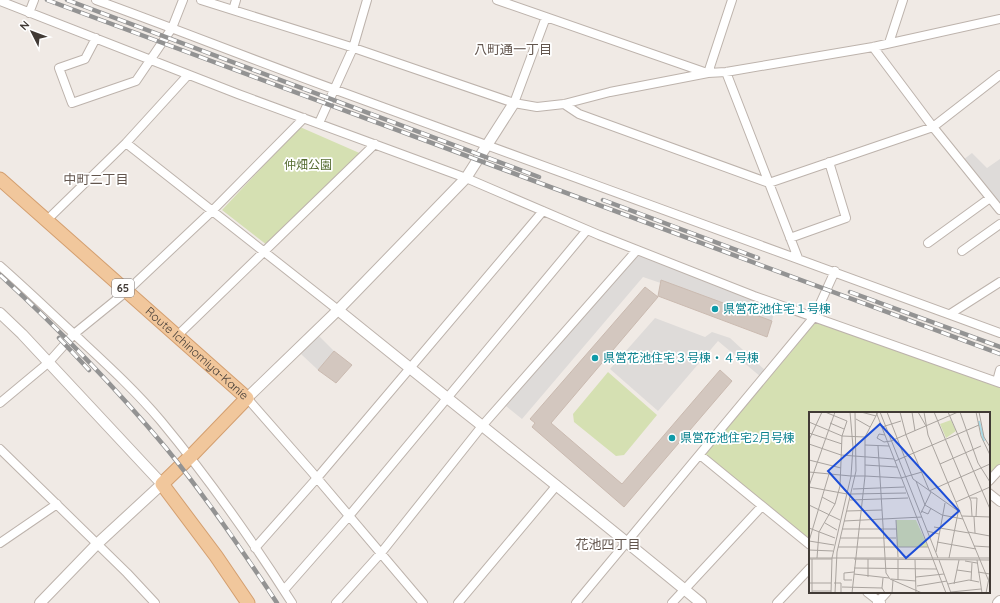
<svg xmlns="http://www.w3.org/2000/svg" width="1000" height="603" viewBox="0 0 1000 603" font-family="Quicksand,'Noto Sans JP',sans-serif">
<rect width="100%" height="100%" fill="#f0eae5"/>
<path fill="#d5e0b2" d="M300,127L364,155L267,245L222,210Z
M817,321L1000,387V464L989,476V413H810V546L702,455L793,350C798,340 808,332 814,322Z
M608,372L657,415L624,455L616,456L574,422L573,414Z"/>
<path fill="#dedbd9" d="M972,153L987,168L1000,159V209L963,160Z
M638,253L776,304L772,321L643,277L522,419L506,406Z
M655,318L705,337L712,332L730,338L766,371L761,377L718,341L658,411L610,369Z
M318,335L334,351L318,370L301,354Z"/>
<path fill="#d3c7bf" stroke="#cabab0" d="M661,280L772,321L767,337L658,296Z
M645,287L658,297L551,423L622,484L720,370L732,381L624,507L532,427L535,423L530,419Z
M334,351L352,365L336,383L318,370Z"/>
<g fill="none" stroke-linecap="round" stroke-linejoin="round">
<defs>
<path id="minor" d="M96,0C176,29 256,61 336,90C557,172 779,250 1000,333
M201,0L348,46L514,103L537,107L564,104L610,92L708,73L726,72L873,47L1000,19
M497,0L707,73
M0,1L238,94L466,178L599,235L754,296L1000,383
M233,10L236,0
M29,13L34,0
M96,38L85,59L59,68L72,103L136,81L172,28L183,0
M889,43L903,0
M873,47L933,127L1000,210
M726,72L798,258
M708,73L732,0
M514,103L546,17
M564,104L579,114L769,183L933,127L1000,75
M319,123L353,48L367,0
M126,143L338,310
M47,220L126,143L188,75
M790,238L846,218L829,162
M928,243L990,198
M962,251L1000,224
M0,266C25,288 49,311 74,334C104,362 135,390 161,421C209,479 252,540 292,603
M950,314L1000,282
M177,336L375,144
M997,381L1000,370
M247,398L311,471L423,603
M0,403L48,363L74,334L127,291L212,211L304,118
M0,449L127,573L155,603
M700,455L810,545
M989,481L1000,469
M989,493L1000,502
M0,543L57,504
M255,548L317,478L543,211
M284,590L349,516L587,230
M867,592L881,603
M336,603L381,553L482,426L637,250
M458,603L557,485
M576,603L814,317L835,271
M672,603L762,506
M777,603L810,568
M877,603L887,592"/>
<path id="tertiary" d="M338,310C459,408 581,504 701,603
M0,313L22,334L162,484L97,544L40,603
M247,398L338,310L466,178L514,103
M998,603L1000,601"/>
<g id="primary">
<path id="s1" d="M0,179L247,398L193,454L162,484L216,556L248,603"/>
</g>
</defs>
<use href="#minor" stroke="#bdb3ac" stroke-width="10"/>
<use href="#tertiary" stroke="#bdb3ac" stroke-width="12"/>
<use href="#primary" stroke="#d49f6f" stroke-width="15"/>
<use href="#minor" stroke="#fff" stroke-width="8"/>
<use href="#tertiary" stroke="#fff" stroke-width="10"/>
<use href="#primary" stroke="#f1c79c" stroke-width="13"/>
<defs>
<path id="rail" d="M47,0L1000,354
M67,0L539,177
M603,200L758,258
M0,275C60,330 114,386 166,448C206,497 242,550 277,603
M850,292L1000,347
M59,338L89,370"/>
</defs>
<use href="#rail" stroke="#939393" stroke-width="4.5"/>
<use href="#rail" stroke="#fff" stroke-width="3" stroke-dasharray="9" stroke-linecap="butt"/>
</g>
<g fill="#0f9aa8" stroke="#fff" stroke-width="1.5">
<circle cx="715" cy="309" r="4"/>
<circle cx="595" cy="358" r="4"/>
<circle cx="672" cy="438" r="4"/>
</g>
<g text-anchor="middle" stroke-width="3.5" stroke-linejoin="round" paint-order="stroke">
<rect fill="#fff" stroke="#7a7572" stroke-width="1" x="112" y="279" width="22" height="18" rx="3"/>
<g font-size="11" font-weight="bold" fill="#413a35">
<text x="123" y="292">65</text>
</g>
<g font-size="12" fill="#546b30" stroke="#fff">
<text x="308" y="169">仲畑公園</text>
</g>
<g font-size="12" fill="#0d838f" stroke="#fff" text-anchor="start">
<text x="723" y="313">県営花池住宅１号棟</text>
<text x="603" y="362">県営花池住宅３号棟・４号棟</text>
<text x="680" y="442">県営花池住宅2月号棟</text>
</g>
<g font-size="12" fill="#413a35" stroke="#fff">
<text dy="4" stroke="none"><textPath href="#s1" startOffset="263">Route Ichinomiya-Kanie</textPath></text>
</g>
<g font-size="13" fill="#63564e" stroke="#fff">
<text x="513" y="54">八町通一丁目</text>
<text x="96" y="184">中町二丁目</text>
<text x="608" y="549">花池四丁目</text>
</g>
</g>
<g transform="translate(809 412)">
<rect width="181" height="181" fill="#f0eae5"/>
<path d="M142,8L147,19L137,26L131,12ZM87,108H107L119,135H88Z" fill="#d5e0b2"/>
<path fill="none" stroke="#a7dae6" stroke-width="2" d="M170,9L175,29"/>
<path fill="none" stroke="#aaa49f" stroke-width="1" d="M16,0L38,9M52,0L67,4M67,0L137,181M71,0L129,146M78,0L104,67L152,101M91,0L97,23L120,78M103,0L106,19M109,0L117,14M115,0L119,23L181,172M125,0L162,89L163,104M139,0L181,97M151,0L169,51L181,70M167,0L172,24L181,43M170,0L175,25L181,35M47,7L61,15M0,10L33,24L56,25M21,11L35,17M73,15L92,9M0,21L33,32M76,23L70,22L68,26L75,30L82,29L149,0M0,28L13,0M0,32L32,43L85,47M56,33L80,34M69,34L77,161L81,167L113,181M0,48L32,56M86,49L170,13M131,52L172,34M56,53L88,55M0,60L42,64L44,35L41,0M107,69L116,93L133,103L154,107M0,74L26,0M0,75L38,82M44,77L95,75M120,79L181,52M42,82L97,81M13,85L26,92M161,86H168L167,105M41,88L99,86M147,90L181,75M0,93L31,108M38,99L73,98M112,99L119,102L122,96M112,101L122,80M153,104L181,105M165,105L166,121M87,108L89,145M35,109L113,105M16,111L28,118M125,115L160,121M0,116L26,126M33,117H87M118,119L130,122M159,120L181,124M31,126H87M0,129L20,62M0,129L25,133M128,130L167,137M165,134L181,135M29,135H119M0,138L24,139M127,140L136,91M0,146H181M8,146L10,120L26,92L31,74L33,24L38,9M140,146L149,101M0,147H23M3,147V181M45,147L181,148M59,147V165M89,147V168M106,148L107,181M130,148L142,181M168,148L173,181M156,149L168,151M45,156L128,157M148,158L162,160M169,160L181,162M45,162L80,166M107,165L135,162M74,166L73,176L76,181M82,167L107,169M43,168H35V161L45,160M162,169L163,151M0,171H22M25,171H32V181M139,172L160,168L170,170M145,172L150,148M108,174L138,169M33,175L73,176M3,179H22M142,180L172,177M22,181L23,146L42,64H56V25L69,0M26,181L28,140L47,59L46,0M43,181L56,64L92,66L113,60M83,181L84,168M177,181L181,161"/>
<path fill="#1d4ed8" fill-opacity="0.15" stroke="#1d4ed8" stroke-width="2" d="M71,12L150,99L97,146L19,59Z"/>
<rect width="181" height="181" fill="none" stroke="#413a35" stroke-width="2"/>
</g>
<g transform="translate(32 32) rotate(312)" stroke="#ffffff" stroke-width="3" paint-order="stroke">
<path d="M0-3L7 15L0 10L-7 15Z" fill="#413a35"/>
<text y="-6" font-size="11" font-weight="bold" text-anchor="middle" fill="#413a35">N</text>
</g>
</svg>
